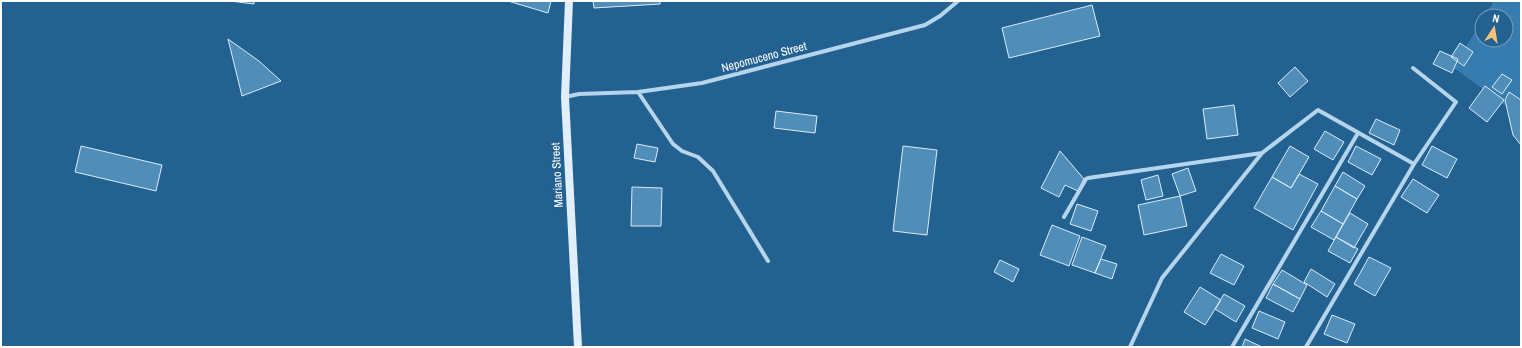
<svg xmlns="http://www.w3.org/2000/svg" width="1522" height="348" viewBox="0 0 1522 348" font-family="'Archivo Narrow',sans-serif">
<rect width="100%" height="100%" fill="#236191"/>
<path fill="#377cae" d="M1494,1H1521V117L1454,68L1458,59L1482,21V40H1506V16H1485Z"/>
<path fill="#508db9" stroke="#daecf9" d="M230,1H254V4Z
M508,1H551L548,13Z
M593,1H660V4L594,8Z
M1092,5L1100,36L1009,58L1002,28Z
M228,39L259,61L281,81L242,96Z
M1460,43L1473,52L1464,66L1451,57Z
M1440,51L1458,59L1452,73L1433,64Z
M1295,67L1308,81L1290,97L1278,83Z
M1502,74L1512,80L1502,94L1492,87Z
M1485,86L1504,100L1487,122L1469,108Z
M1509,92L1521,100V145L1513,135L1505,100Z
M1234,105L1238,135L1207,139L1203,109Z
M776,111L817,116L815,133L774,128Z
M1376,119L1400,130L1394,145L1369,133Z
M1325,131L1344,142L1333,160L1314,149Z
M637,144L658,148L655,162L634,158Z
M81,146L162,165L156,191L75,172Z
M903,146L937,150L927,235L893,231Z
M1290,146L1309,157L1291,188L1272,177Z
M1356,146L1381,159L1372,175L1348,162Z
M1432,146L1457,159L1447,178L1422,165Z
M1060,151L1084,179L1078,191L1065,185L1059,197L1041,188Z
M1188,168L1196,191L1180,196L1172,174Z
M1343,172L1365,186L1357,199L1335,186Z
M1299,174L1318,184L1293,230L1254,208L1272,177L1291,188Z
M1158,175L1163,196L1146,200L1141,180Z
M1413,179L1439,195L1427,213L1401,197Z
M1335,186L1357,199L1343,224L1321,211Z
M632,187L662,188L661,226H631Z
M1180,196L1187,226L1144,235L1138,205Z
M1077,204L1098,211L1091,231L1070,224Z
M1321,211L1343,224L1334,240L1311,227Z
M1350,213L1368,224L1354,248L1336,237Z
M1052,225L1080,236L1069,266L1040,255Z
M1082,237L1106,246L1095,273L1072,265Z
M1336,237L1358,249L1350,263L1328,251Z
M1221,254L1244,266L1234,285L1210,273Z
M1369,257L1391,268L1375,296L1354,284Z
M1101,259L1117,264L1112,279L1095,273Z
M1000,260L1019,269L1013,282L994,272Z
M1311,269L1335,284L1327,297L1304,282Z
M1282,270L1307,285L1300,299L1273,284Z
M1273,284L1300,299L1293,312L1266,298Z
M1200,287L1221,300L1205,325L1184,312Z
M1224,294L1245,306L1236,322L1215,309Z
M1259,311L1285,322L1278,339L1252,328Z
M1332,315L1355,324L1347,343L1324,334Z
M1245,339L1262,347H1242Z"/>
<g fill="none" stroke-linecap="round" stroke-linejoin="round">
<path stroke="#b5d5ec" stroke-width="4" d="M638,92L673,144L682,151L698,157L713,171L768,261
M565,97L579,94L638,92L702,83L925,25L940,16L958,1
M1064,217L1086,179L1088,178L1262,153
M1130,347L1162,278L1262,153L1318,110L1414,164L1456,102L1413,68
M1232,347L1358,133
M1306,347L1414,164"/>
<path stroke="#e1effa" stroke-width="8" d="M569,1L565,97L578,347"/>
</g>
<g text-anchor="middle" stroke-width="3" stroke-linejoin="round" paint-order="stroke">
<g font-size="12" fill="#fff" stroke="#236191">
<text transform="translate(764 57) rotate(-15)" y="4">Nepomuceno Street</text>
<text transform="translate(557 175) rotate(-93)" y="4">Mariano Street</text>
</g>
</g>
<rect width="1522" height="348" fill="none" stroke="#ffffff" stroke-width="4"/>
<g transform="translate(1494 28) rotate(12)"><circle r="19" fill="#236191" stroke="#7ba0bd"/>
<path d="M0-3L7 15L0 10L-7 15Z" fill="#f7c278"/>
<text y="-6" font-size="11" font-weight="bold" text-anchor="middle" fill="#ffffff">N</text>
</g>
</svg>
